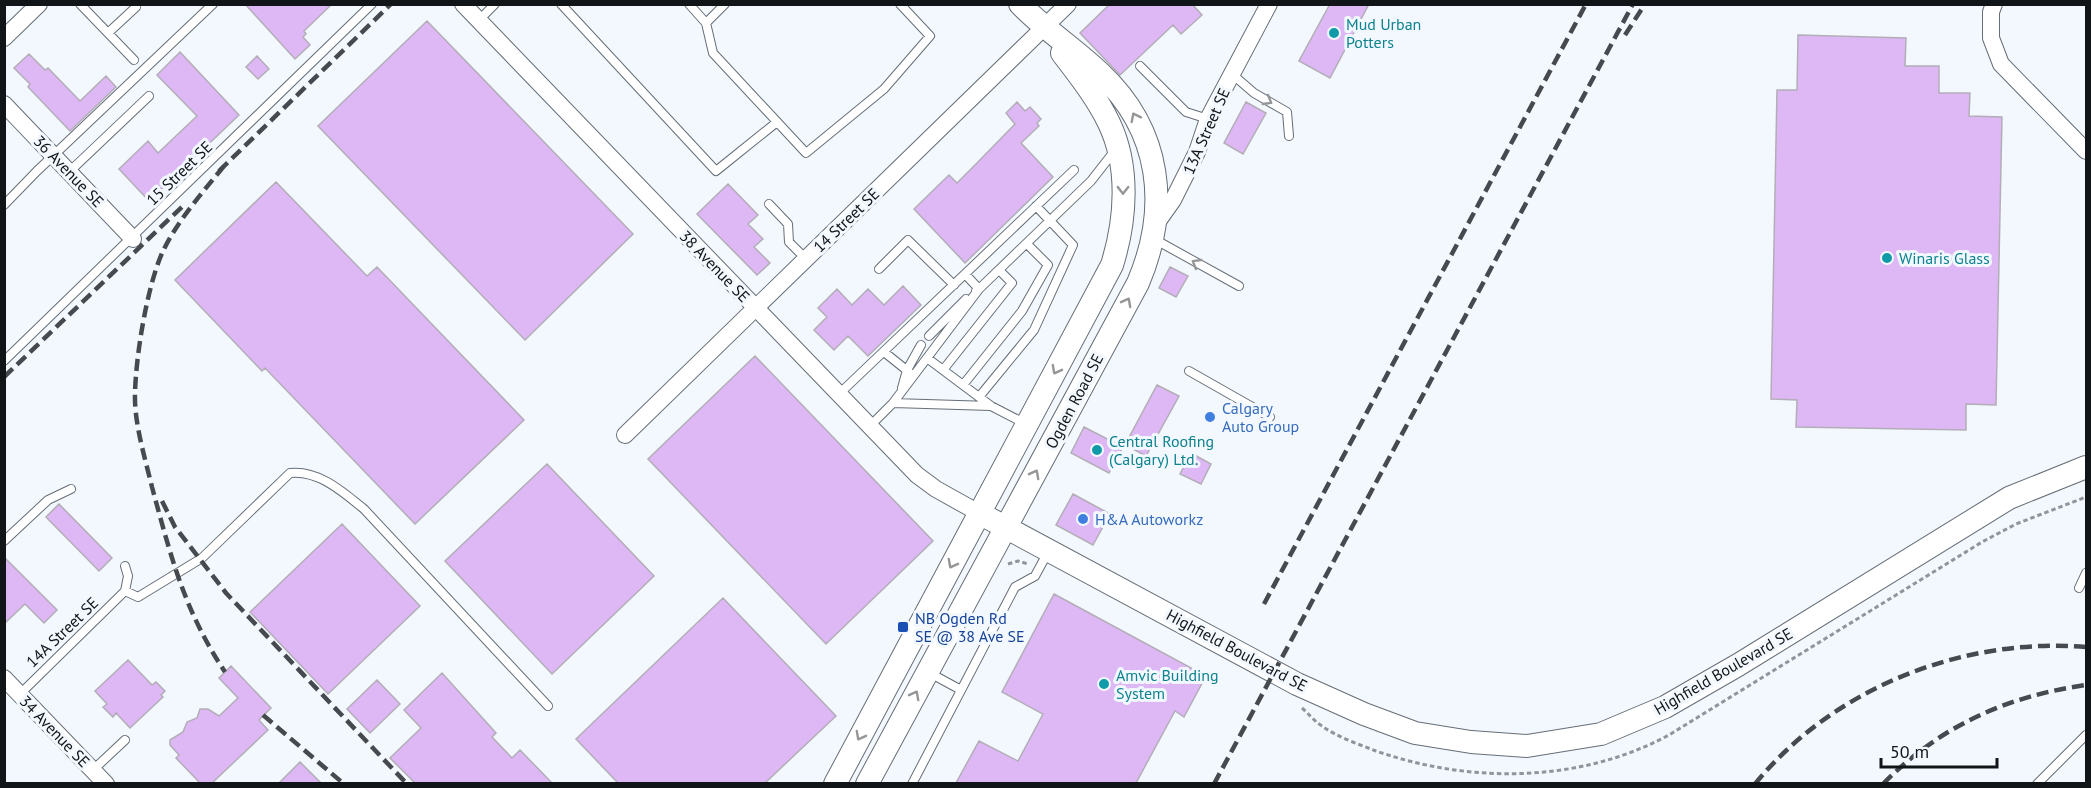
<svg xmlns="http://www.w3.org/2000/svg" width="2091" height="788" viewBox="0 0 2091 788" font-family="'PT Sans',sans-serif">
<rect width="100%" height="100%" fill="#f2f8fe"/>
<path fill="#ddb8f5" stroke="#b3adb7" stroke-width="1.5" d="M245,4H332L304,31L306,34L303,37L310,45L295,59Z
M1110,4H1192L1202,15L1181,34L1173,25L1120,75L1080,33Z
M1330,4H1369L1330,78L1299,61Z
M427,21L633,234L525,340L318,126Z
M1798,35L1906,38L1905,66H1939V93H1970L1969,116L2002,117L1996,405L1966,404V430L1796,427L1797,400L1771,399L1777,90H1797Z
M180,52L239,115L149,201L119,169L148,141L158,153L197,116L157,75Z
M29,54L45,70L48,68L80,101L106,76L116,87L70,131L28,87L30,84L14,68Z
M257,56L269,69L258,79L246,67Z
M1017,102L1025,111L1030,107L1041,119L1037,123L1039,126L1021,143L1053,177L965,263L914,209L949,175L957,183L977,163L1015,124L1006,113Z
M1246,102L1266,113L1243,154L1224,143Z
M276,182L367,276L377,267L524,420L415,524L265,368L262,371L175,280Z
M728,184L758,215L748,224L763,239L754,247L770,263L757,275L697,214Z
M1170,267L1188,276L1176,297L1159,288Z
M903,286L921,305L868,356L848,336L834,350L814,330L827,317L818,308L837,289L852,305L868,289L884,305Z
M755,356L933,541L826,644L648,459Z
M1157,385L1179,396L1146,456L1125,445Z
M1084,427L1123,447L1109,473L1071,453Z
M1191,453L1211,464L1201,484L1180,474Z
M547,464L654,576L552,674L445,561Z
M1073,494L1110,514L1093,545L1056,525Z
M59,504L112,558L99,571L46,517Z
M342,524L420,606L328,694L250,612Z
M4,557L57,610L44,623L25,604L4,624Z
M1054,594L1206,676L1184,717L1175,711L1136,783H956L979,741L1018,761L1043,714L1002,692Z
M723,598L836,716L765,783H618L576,739Z
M128,660L152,685L156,682L165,691L161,695L163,697L130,728L116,713L113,717L103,707L107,704L95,691Z
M231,666L271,708L259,720L268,730L212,783H200L176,758L179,755L170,745V740L183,732L187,722L197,718L200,709H208L219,716L238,698L219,678Z
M442,673L496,733L492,737L512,758L520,750L552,783H415L390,758L421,728L404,710Z
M377,680L400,704L370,733L347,709Z
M300,762L321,783H279Z"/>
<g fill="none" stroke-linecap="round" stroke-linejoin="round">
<defs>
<path id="lane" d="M80,4L134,60
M561,4L716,171L777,122
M689,4L706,23L713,53L806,153L884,89L930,36L900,4
M478,21L495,4
M706,23L725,4
M108,33L136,7
M1140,66L1186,112L1208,119
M1232,74L1254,93L1287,112L1289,136
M69,172L149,96
M769,204L788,224L789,242L806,259
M4,205L37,171L213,4
M1154,239L1239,286
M879,269L908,240L954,285
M965,274L979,289L976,291
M929,336L966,299
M884,352L909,372
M927,358L991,406L1026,424
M4,361L372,4
M943,370L1012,283L999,270
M1189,371L1270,417
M963,385L1022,311L1048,265L1027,244
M902,388L907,370L921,345
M839,394L1074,170
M979,397L1034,330L1073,245L1036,206
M893,403L991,406
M870,426L893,403L979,289L1091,181L1116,149
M4,541L48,500L71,489
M125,566L128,576L125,591
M2079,588L2086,573
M125,591L138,597L202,558L290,473C319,470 343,492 364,509L548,706
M928,672L961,690
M20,694L125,591
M93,770L125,740
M912,784L1015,587L1035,576L1048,552
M2037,784L2086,735"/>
<path id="street" d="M463,4L917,475L936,489L979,513
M1994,4L1991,12V38L2001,64L2086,151
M4,38L39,4
M4,104L133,239
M1156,224L1173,200L1197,152L1208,119L1269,4
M625,435L1068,4
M4,678L106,784"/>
<path id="secondary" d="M979,513L1297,684L1364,714L1415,733L1471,742L1527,746L1601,734L1665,707L1738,665L2009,498L2086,467
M835,784L1112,265C1126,220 1130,167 1109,123C1097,98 1079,75 1062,53
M867,784L1138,283C1170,208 1162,131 1100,73C1075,49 1045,30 1020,4"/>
</defs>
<use href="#lane" stroke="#666e76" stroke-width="10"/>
<use href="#street" stroke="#666e76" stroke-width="18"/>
<use href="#secondary" stroke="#666e76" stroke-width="24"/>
<path stroke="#91959a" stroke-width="3" stroke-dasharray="4.5 3" stroke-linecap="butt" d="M1008,564L1018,561L1028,564
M1302,708C1309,714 1314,721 1322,726C1337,737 1358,744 1376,751C1471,784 1580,783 1669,735L1982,542L2016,524L2086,497"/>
<use href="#lane" stroke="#fff" stroke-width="8"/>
<use href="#street" stroke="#fff" stroke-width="16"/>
<use href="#secondary" stroke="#fff" stroke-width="22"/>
<path stroke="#464a4e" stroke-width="4.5" stroke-dasharray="12 6" stroke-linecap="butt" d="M1625,35L1645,4
M224,166C202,193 178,220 163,251C147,286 136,355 135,393C134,423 145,458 152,487C171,557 184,610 225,672
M219,171L391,4
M4,377L186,203
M162,501L175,527L226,593L407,784
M1264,604L1586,4
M263,715L344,784
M1214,784L1633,4
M1755,784C1834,687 1964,637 2086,647
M1883,784C1940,726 2007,696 2086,685"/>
</g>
<defs><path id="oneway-chevron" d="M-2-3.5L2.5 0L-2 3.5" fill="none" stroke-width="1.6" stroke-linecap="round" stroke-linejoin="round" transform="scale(1.5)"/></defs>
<g stroke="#949697">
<use href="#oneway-chevron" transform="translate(1268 101) rotate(30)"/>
<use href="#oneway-chevron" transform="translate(1135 117) rotate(-117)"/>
<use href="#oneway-chevron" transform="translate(1123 190) rotate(90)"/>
<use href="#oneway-chevron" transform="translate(1196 263) rotate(-150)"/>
<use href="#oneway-chevron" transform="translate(1127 302) rotate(-62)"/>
<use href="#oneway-chevron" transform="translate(1056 370) rotate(118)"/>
<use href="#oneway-chevron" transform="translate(1035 474) rotate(-62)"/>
<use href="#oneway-chevron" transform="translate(952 564) rotate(118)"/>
<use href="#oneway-chevron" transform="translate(915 695) rotate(-62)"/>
<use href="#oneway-chevron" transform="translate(860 736) rotate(118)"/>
</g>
<g fill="#0f9aa8" stroke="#f2f8fe" stroke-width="2">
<circle cx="1334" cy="33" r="6"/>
<circle cx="1887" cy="258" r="6"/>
<circle cx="1097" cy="450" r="6"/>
<circle cx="1104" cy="684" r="6"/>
</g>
<g fill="#3f7fe0" stroke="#f2f8fe" stroke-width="2">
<circle cx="1210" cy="417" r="6"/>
<circle cx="1083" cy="519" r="6"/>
</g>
<rect fill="#1a4fb4" stroke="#f2f8fe" stroke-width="2" x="897" y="621" width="12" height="12" rx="3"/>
<g text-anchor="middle" stroke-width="6" stroke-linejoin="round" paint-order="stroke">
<g font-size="16" fill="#0d838f" stroke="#f2f8fe" text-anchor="start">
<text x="1346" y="30">Mud Urban<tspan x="1346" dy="18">Potters</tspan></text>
<text x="1899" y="264">Winaris Glass</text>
<text x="1109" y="447">Central Roofing<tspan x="1109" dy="18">(Calgary) Ltd.</tspan></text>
<text x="1116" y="681">Amvic Building<tspan x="1116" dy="18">System</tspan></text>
</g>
<g font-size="16" fill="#121518" stroke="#f2f8fe">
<text transform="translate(1206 131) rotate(-66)" y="6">13A Street SE</text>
<text transform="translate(69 171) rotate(46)" y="6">36 Avenue SE</text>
<text transform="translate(179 173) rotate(-44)" y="6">15 Street SE</text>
<text transform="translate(846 220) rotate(-44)" y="6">14 Street SE</text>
<text transform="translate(715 266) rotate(46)" y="6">38 Avenue SE</text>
<text transform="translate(1074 401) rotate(-62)" y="6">Ogden Road SE</text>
<text transform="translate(62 632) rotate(-44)" y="6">14A Street SE</text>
<text transform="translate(1237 650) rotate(28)" y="6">Highfield Boulevard SE</text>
<text transform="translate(1723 671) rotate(-30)" y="6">Highfield Boulevard SE</text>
<text transform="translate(55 731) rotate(46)" y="6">34 Avenue SE</text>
</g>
<g font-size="16" fill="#366cbe" stroke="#f2f8fe" text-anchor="start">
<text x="1222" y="414">Calgary<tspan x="1222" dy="18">Auto Group</tspan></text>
<text x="1095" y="525">H&amp;A Autoworkz</text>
</g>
<g font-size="16" fill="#164399" stroke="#f2f8fe" text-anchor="start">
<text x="915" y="624">NB Ogden Rd<tspan x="915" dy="18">SE @ 38 Ave SE</tspan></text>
</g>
</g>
<rect width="2091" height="788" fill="none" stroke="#121518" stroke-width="12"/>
<path d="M1881 758v9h116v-9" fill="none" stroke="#121518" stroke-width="3"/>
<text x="1890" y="758" font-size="18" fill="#121518" stroke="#f2f8fe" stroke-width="4.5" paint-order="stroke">50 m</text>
</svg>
